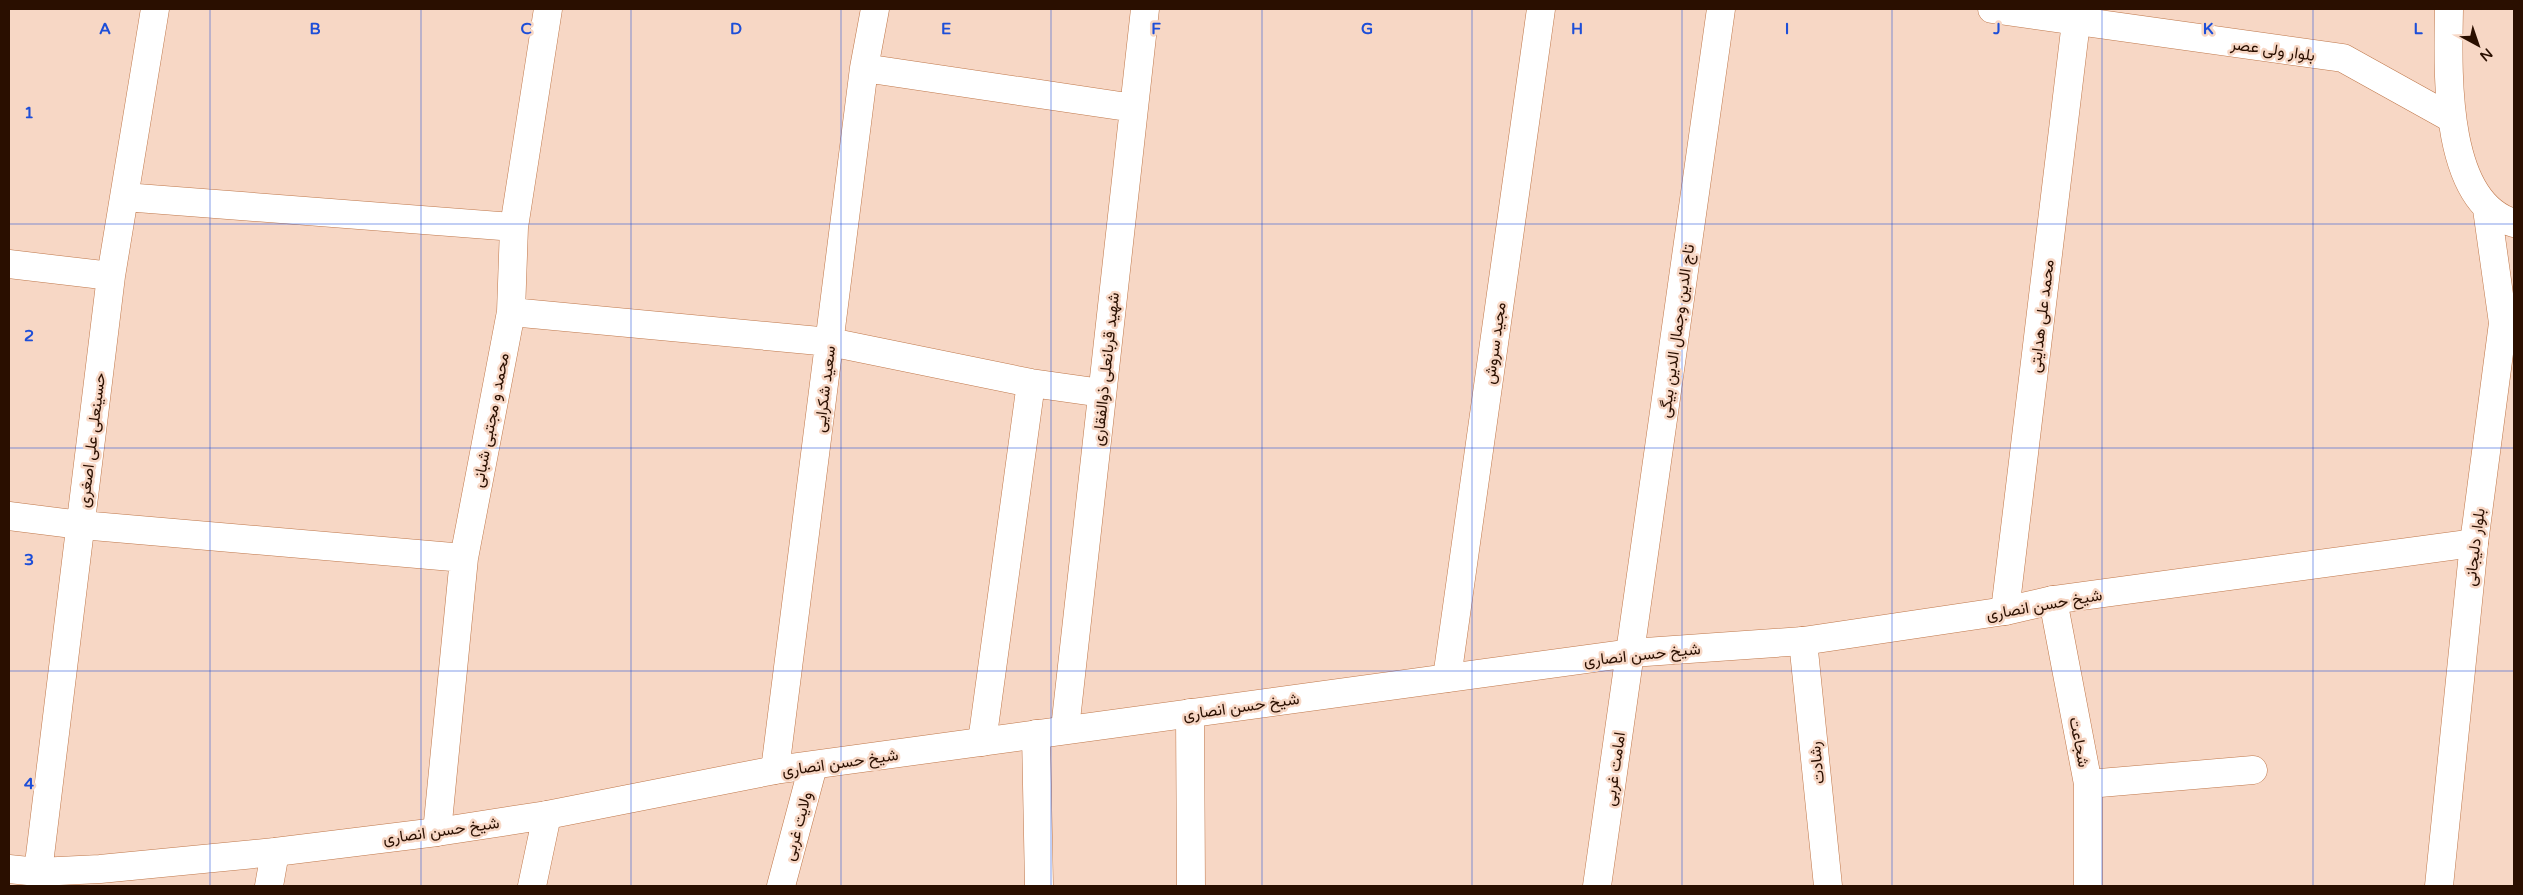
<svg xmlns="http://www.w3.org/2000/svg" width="2523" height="895" viewBox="0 0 2523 895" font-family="'Varela Round',Vazirmatn,sans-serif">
<rect width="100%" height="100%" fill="#f7d7c5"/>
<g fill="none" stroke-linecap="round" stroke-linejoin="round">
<defs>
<path id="minor" d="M864,68L1134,108
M124,197L514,227
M9,264L111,276
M511,312L830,342L1031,383L1102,393
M9,516L81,525L464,558
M2053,600L2088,784V886
M2005,611L2076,22
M1803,641L1828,886
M1447,678L1541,9
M1190,713L1191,886
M1065,729L1145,9
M1036,734L1039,886
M982,742L1031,383
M775,770L864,68L875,9
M2088,784L2253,770
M437,832L464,558L511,312L514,227L548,9
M38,872L111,276L155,9
M269,886L275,852
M532,886L547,815
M781,886L813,766
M1597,886L1721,9"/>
<path id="tertiary" d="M9,869L38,872L100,869L275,852L437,832L547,815L775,770L1631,653L1803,641L2005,611L2053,600L2474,543"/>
<path id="secondary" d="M1992,9L2343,58L2451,118"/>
<path id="primary" d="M2449,9C2448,68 2442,202 2514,223
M2439,886L2474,543L2503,323L2487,209"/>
</defs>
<use href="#minor" stroke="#bf774a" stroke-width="29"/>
<use href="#tertiary" stroke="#bf774a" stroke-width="29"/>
<use href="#secondary" stroke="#bf774a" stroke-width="29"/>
<use href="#primary" stroke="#bf774a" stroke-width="29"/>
<use href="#minor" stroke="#fff" stroke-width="28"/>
<use href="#tertiary" stroke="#fff" stroke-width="28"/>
<use href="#secondary" stroke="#fff" stroke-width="28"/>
<use href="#primary" stroke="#fff" stroke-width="28"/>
</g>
<path fill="none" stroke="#1d4ed8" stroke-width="1" stroke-opacity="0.55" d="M210,9V886M421,9V886M631,9V886M841,9V886M1051,9V886M1262,9V886M1472,9V886M1682,9V886M1892,9V886M2102,9V886M2313,9V886M9,224H2514M9,448H2514M9,671H2514"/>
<g text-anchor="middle" stroke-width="5" stroke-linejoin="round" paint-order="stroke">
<g font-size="16" fill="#2a0f00" stroke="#f7d7c5">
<text transform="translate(2273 49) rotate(8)" y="6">بلوار ولی عصر</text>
<text transform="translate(2041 316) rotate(-83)" y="6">محمد علی هدایتی</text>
<text transform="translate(1676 331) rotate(-82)" y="6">تاج الدین وجمال الدین بیگی</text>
<text transform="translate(1494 343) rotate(-82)" y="6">مجید سروش</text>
<text transform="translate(1105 369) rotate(-84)" y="6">شهید قربانعلی ذوالفقاری</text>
<text transform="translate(824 389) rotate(-83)" y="6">سعید شکرایی</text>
<text transform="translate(490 420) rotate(-79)" y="6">محمد و مجتبی شبانی</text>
<text transform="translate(91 440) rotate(-83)" y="6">حسینعلی علی اصغری</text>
<text transform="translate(2474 547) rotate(-83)" y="6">بلوار دلیجانی</text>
<text transform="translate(2044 604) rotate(-10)" y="6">شیخ حسن انصاری</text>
<text transform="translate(1642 654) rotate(-6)" y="6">شیخ حسن انصاری</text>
<text transform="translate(1241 706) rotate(-8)" y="6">شیخ حسن انصاری</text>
<text transform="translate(2080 742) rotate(79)" y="6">شجاعت</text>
<text transform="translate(840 762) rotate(-8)" y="6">شیخ حسن انصاری</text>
<text transform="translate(1816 763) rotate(-96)" y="6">رشادت</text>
<text transform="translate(1614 769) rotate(-82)" y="6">امامت غربی</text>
<text transform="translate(797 826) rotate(-75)" y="6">ولایت غربی</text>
<text transform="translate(441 830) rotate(-8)" y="6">شیخ حسن انصاری</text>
</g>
</g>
<g font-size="16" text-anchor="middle" font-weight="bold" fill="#1d4ed8" stroke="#f7d7c5" stroke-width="5" stroke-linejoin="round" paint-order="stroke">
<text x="105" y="34">A</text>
<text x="315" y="34">B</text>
<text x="526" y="34">C</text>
<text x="736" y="34">D</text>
<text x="946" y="34">E</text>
<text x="1156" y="34">F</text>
<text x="1367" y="34">G</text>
<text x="1577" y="34">H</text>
<text x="1787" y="34">I</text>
<text x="1997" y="34">J</text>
<text x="2208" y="34">K</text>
<text x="2418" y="34">L</text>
<text x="29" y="118">1</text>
<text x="29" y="341">2</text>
<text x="29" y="565">3</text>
<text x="29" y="789">4</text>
</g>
<rect width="2523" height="895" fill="none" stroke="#2a0f00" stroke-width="20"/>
<g transform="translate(2478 45) rotate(140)" stroke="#f7d7c5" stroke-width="4" paint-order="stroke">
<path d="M0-4L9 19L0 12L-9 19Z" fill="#2a0f00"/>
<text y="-8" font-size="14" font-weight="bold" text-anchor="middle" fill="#2a0f00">N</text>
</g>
</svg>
